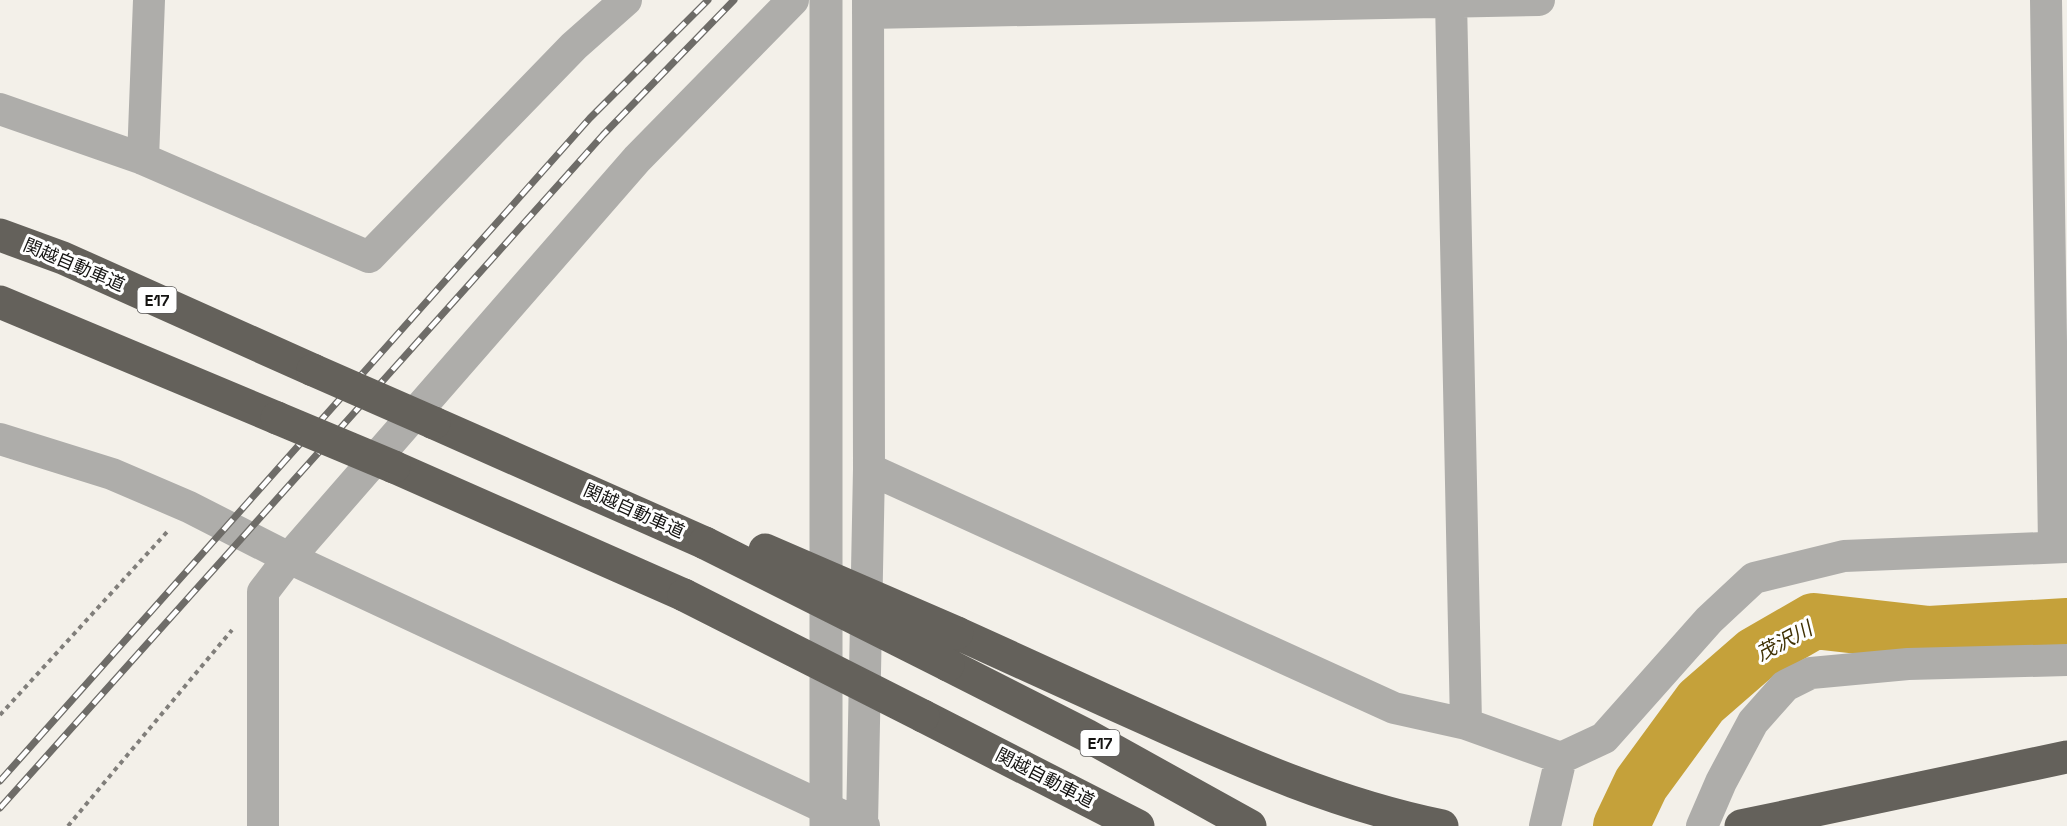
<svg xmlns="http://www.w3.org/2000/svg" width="2067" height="826" viewBox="0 0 2067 826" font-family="'Space Grotesk','Noto Sans JP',sans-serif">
<rect width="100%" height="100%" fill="#f3f0e9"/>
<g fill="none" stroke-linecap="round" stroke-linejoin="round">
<path stroke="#c5a13a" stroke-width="56" d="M1621,826L1641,784L1701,702L1755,655L1814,621L1929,634L2067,626"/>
<path stroke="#807e7a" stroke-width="4" stroke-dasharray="4.5 4.5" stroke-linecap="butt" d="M0,715L167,532
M68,826L232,630"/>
<path stroke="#aeadaa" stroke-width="32" d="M1451,0L1466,724
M2046,0L2054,546
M868,13L1539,0
M0,109L143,159L369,257L574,46L626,0
M143,159L149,0
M0,439L112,474L189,507L289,558L864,826
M869,469L1394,708L1466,724L1561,758L1604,738L1709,620L1754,578L1844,556L2067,547
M862,825L869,469L868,0
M263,826V592L289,558L637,159L793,0
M1545,826L1561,758
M1702,826L1721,782L1753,722L1785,686L1811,673L1908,664L2067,660"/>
<path stroke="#aeadaa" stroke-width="33" d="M826,0V826"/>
<path stroke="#64615b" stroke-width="33" d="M0,235L63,258L313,370
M0,302L277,418
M434,423L705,543
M394,467L684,595
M957,633C1021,662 1086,692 1151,721C1246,764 1339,805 1442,826
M948,665L1086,735L1250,826
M923,716L1138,826
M1741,826L2067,757"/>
<defs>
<path id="rail" d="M0,781L590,118L708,0
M0,808L603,135L734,0"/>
</defs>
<use href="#rail" stroke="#6e6c68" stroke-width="7"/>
<use href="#rail" stroke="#fff" stroke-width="4.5" stroke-dasharray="14" stroke-linecap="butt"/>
<path stroke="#64615b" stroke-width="33" d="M313,370L434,423
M277,418L394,467
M705,543L948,665
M765,550L957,633
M684,595L923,716"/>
</g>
<g text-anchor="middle" stroke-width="6" stroke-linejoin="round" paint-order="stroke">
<g fill="#fff" stroke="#5b5a59" stroke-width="1.5">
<rect x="137.5" y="287" width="39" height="26" rx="4.5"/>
<rect x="1080.5" y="730" width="39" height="26" rx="4.5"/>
</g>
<g font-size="16" font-weight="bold" fill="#151412">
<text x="157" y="306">E17</text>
<text x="1100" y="749">E17</text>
</g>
<g font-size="18" fill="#151412" stroke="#fff">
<text transform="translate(74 265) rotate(23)" y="6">関越自動車道</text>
<text transform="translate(634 511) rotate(24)" y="6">関越自動車道</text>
<text transform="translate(1045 778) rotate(27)" y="6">関越自動車道</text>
</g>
<g font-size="20" font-style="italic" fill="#413205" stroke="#fff">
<text transform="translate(1784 641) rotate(-28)" y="7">茂沢川</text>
</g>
</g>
</svg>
